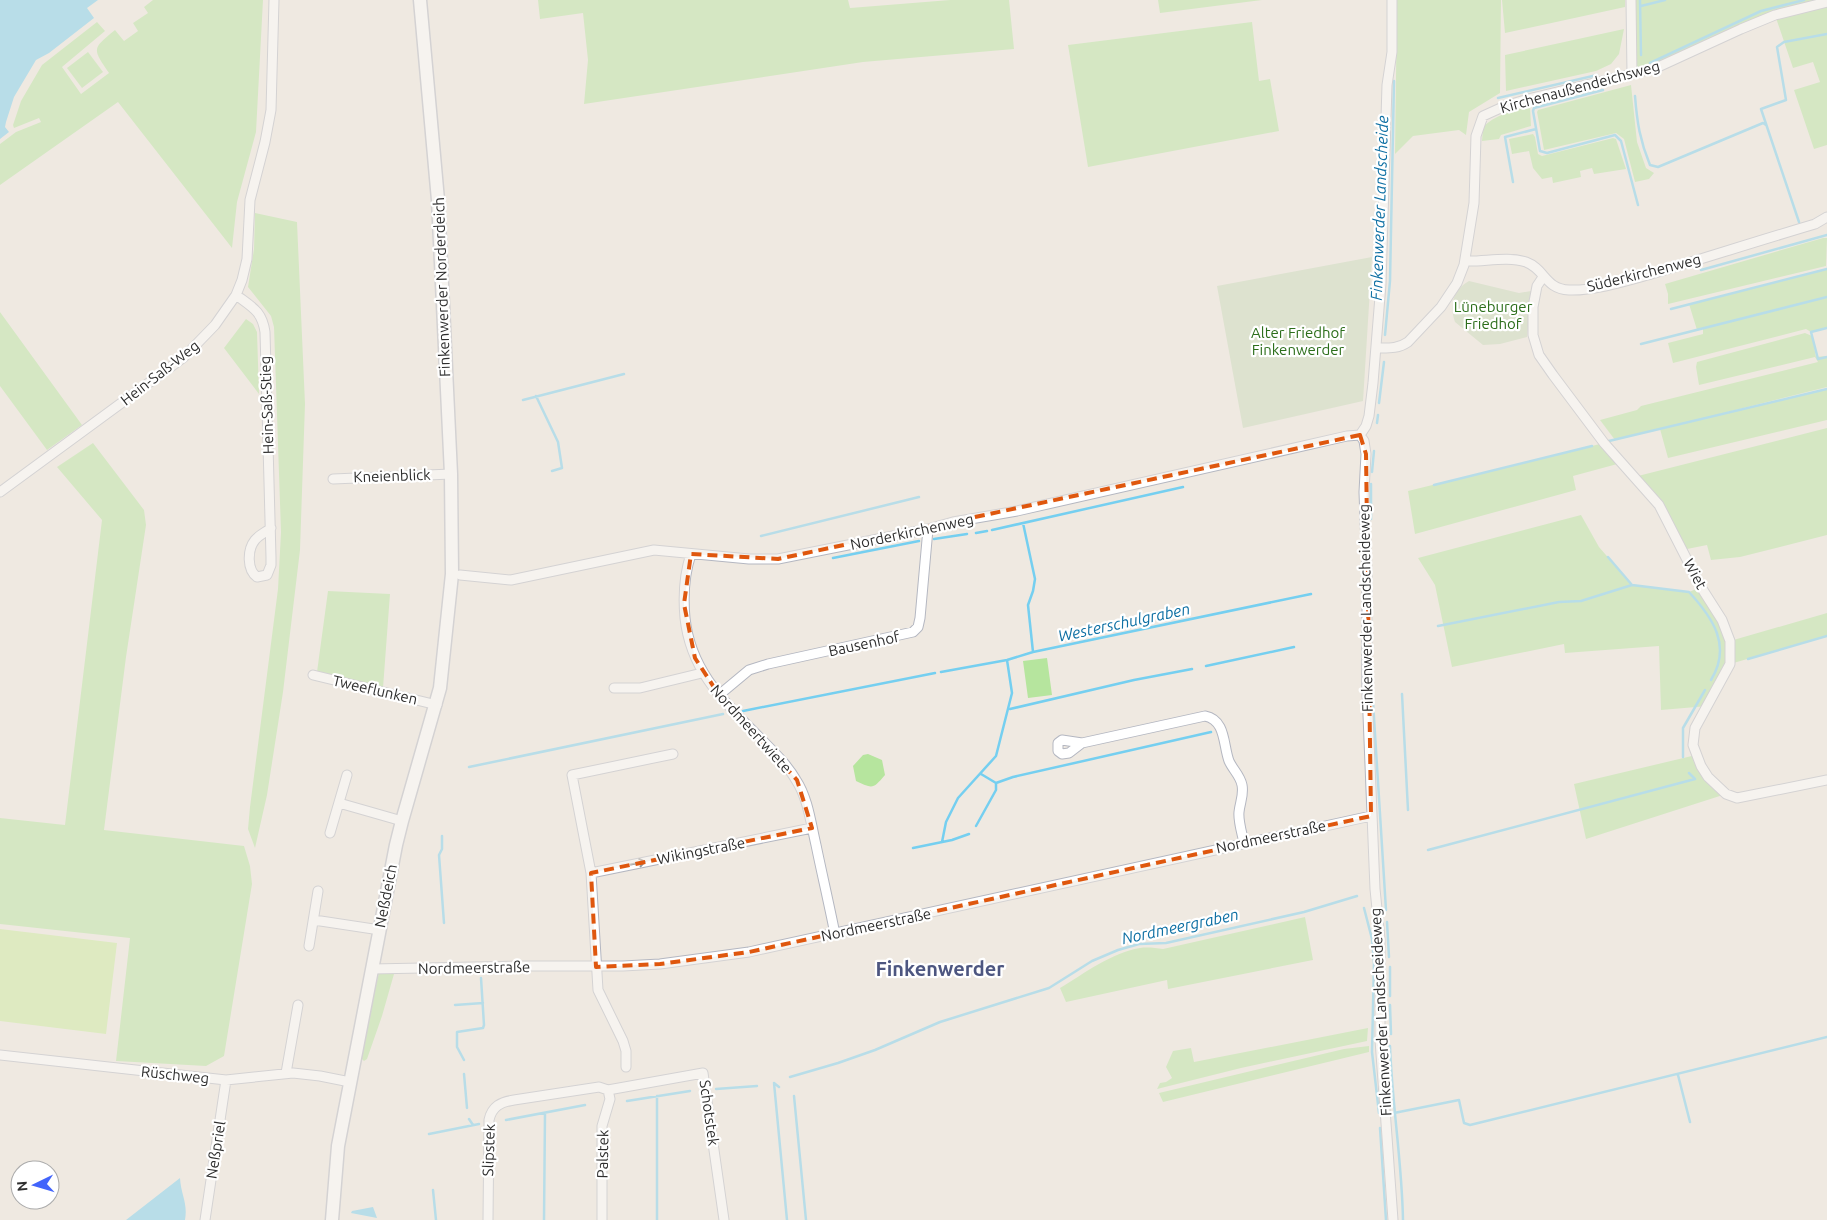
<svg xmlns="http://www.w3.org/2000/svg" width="1827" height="1220" viewBox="0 0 1827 1220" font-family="Ubuntu,sans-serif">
<rect width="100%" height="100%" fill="#efe9e1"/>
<path fill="#b6e59e" d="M153,0H263L256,132L237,202L232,248L118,102L0,185V144L16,132L41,122L39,118L14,128L13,125L21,101L42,65L97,22L105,31L62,67L81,94L109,73C92,48 92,49 115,30L124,41L138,31L133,23L148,13L144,7Z
M538,0H848L850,8L950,0H1009L1014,49L863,62L584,104L588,60L583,13L540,19Z
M1158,0H1262L1160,13Z
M1397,0H1501L1500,93L1469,112L1466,135L1459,130L1413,136L1395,154Z
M1502,0H1625V7L1505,33Z
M1631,0H1827V145L1814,149L1794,90L1820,82L1813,62L1793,68L1775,15L1632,74Z
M1252,22L1259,81L1270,79L1279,131L1088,167L1068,45Z
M1624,29L1619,54L1611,64L1596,71L1506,91L1505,55Z
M88,52L103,72L82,88L67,68Z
M1631,85L1637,142L1646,168L1654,173L1649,179L1635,182L1624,139L1616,133L1544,150L1537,112L1538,110Z
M1530,106L1531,126L1501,135L1499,139L1482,141L1483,127C1496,114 1513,111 1530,106Z
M1533,134L1535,137L1538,154L1542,156L1613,138L1616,139L1626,169L1594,174L1592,168L1580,171L1581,177L1553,183L1552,177L1542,179L1533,168L1529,151L1512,154L1509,139Z
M255,213L297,222L305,404L300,550L283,692L267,795L255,848L248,829L250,807L278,589L281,532L274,327L271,316L248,287L254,249Z
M1823,238H1827L1826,266L1668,304V294L1665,284Z
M1827,269V328L1811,332L1806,329L1673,363L1668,343L1703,334V328L1697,330L1689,304Z
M0,312L82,425L47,450L0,386Z
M246,319L253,324L257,332L259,394L224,348Z
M1805,333L1812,336L1816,357L1827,356V387L1712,416L1827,389V420L1668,458L1660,429L1615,440L1600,420L1637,410L1641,406L1818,362L1815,357L1699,385L1696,367L1697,362Z
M1827,428V535L1740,557L1711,560L1707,545L1682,550L1659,505L1634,477Z
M93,443L144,510L146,525L126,657L104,830L244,846L250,866L252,884L224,1056L206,1066L116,1061L130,938L0,924V818L65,825L102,520L57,467Z
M1604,443L1621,463L1573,476L1576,490L1415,534L1408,491Z
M1581,515L1599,547L1632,585L1689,592L1701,587L1730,641L1827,613V636L1730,664L1708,706L1661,710L1659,646L1565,653L1564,644L1452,667L1435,585L1418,558Z
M328,591L390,594L383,688L317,672Z
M1047,658L1052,695L1028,698L1023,661Z
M868,754L882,760L885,775C873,789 873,789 856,781L853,766L863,755Z
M1696,755L1726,794L1586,839L1574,784Z
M1305,917L1313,960L1168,989L1167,980L1066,1002L1060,988C1085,973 1111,953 1140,948C1147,947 1156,948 1163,949Z
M379,973L394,974L382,1016L367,1059L364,1061L361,1058L363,1040Z
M1368,1028L1367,1041L1241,1068L1157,1089L1160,1083L1166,1082L1172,1078L1166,1067L1173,1051L1191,1048L1194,1062Z
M1369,1046V1052L1163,1102L1159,1093L1344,1049Z"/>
<path fill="#c8d9b8" d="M1372,257L1363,401L1243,428L1217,286Z
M1469,281L1519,293L1531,291L1527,337L1500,344L1483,345L1455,322C1449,305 1453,290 1469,281Z"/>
<path fill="#c9ec9a" d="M0,929L117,943L106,1034L0,1021Z"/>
<path fill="#75cff0" d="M0,0H98L87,8L94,18L49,53L36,60L14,97L6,122L5,127L9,132L0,139Z
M180,1178C181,1195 188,1203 185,1220H126Z
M373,1207L377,1218L351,1213L352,1211Z"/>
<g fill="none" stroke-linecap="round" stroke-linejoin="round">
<path stroke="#75cff0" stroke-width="2.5" d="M1640,0L1641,55
M1641,6L1665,0
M1650,63L1761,11L1804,0
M1603,90L1534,108L1533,111L1540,151L1547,153L1615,135L1621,141L1638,205
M1635,96C1637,122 1640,141 1650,165L1658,167L1763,123L1766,125
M1498,98L1597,75
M1513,182L1505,137L1536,129
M1799,222L1761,109L1786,100L1777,47L1784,42L1827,34
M1701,270L1827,235
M1671,309L1827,269
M1827,328L1811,332L1818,359L1827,357
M1385,335L1390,281L1394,81
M1641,344L1827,297
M536,396L558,442L562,468L552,471
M523,400L624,374
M1379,403L1384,362
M1377,423L1378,415
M1609,441L1827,389
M1372,472L1374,451
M1434,485L1592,446
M1371,519V484
M1023,523L1035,579L1033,591L1028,605L1033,652
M992,530L1183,487
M976,533L987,531
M761,536L919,497
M934,539L967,534
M1608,557L1632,585L1689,592C1713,618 1732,646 1711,680
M833,558L919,541
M1438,626L1559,602L1581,601L1632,585
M1748,659L1827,636
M1206,666L1294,647
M941,672L1007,660L1033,652L1311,594
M1402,694L1408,810
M1373,702L1386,910
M1010,709L1134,680L1192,669
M743,711L935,673
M1683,757V728L1705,690
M469,767L723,714
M996,783L1013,777L1211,732
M976,826L996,790V783L981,774
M442,836V849L439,855L444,923
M942,842L946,822L958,798L996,756L1012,693L1007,660
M913,848L952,840L969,834
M1428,850L1695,779L1689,773
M1364,908L1372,939L1374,963L1372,1052L1379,1113
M1387,922L1389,957
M1390,967V996
M455,1005L483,1003
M1390,1005L1391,1034
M1390,1046C1392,1104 1402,1162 1403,1220
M464,1060L457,1047V1032L483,1028L484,1025L481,978
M464,1074L467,1108
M1678,1075L1690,1122
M790,1077L838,1063L875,1050L940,1022L1049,988L1092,961L1118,950L1139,944L1166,943L1304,912L1357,896
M774,1083L787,1220
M774,1083L779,1087
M716,1089L757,1086
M657,1096V1220
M794,1096L806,1220
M627,1101L690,1091
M1394,1113L1459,1100L1464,1123L1470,1125L1827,1037
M469,1119L473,1125
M506,1120L585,1105
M1380,1128L1386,1220
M429,1134L479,1124
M433,1190L436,1220
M544,1220L545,1113"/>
<defs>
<path id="street" d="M1631,0L1632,74
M1465,261C1484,262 1507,256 1526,262C1545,269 1545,289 1569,290C1595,291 1629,280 1655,273C1708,257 1761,240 1815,224L1827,217
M1543,277L1537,286L1533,307V335L1539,355L1553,375L1604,443L1659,505L1701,587L1722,620L1730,641V664L1695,728L1693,745L1701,766L1708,777L1726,794L1737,798L1827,780
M236,295C252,307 262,311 265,332L271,557V565L267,575L257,577C247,570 247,550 255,540C259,535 266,532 271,528
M1376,348C1388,348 1398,349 1408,342L1441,307L1457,283L1464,265L1474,203L1476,136L1483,116L1505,106L1532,98L1656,68L1741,29L1775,15L1827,2
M1360,435L1364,441L1366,454L1364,492L1367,572V690L1375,889L1380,939V1040L1393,1220
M1360,435L1366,426L1369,416L1373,383L1381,284L1387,85L1392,52V0
M333,479L451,474
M0,492L184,357L215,325L236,295L242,280L247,259L250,200L265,142L271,110L274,0
M691,554C684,575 683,596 685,618C691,674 727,704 764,742C776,754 788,766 796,780C808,798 811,824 816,845C822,874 829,904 835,934
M460,575L511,580L654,550L749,559H778L928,529L953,522L1017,511L1347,436L1360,435
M313,675L437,705
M614,688H640L702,673
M719,695L749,670L768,664L913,632L918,627L920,618L928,529
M1082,743L1069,753L1062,754L1058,751V743L1062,740L1082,743L1205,716C1226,720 1223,745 1229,761C1233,770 1240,775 1242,785C1244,795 1240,802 1239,812C1238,821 1242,833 1244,843
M339,803L402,821
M330,833L347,775
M591,873L812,828
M314,920L380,930
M309,946L318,891
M372,969L519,966H623L660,964L749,952L1371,816
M0,1055L226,1080L293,1073L320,1076L350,1082
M626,1067V1051L623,1041L598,990L591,873L572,775L673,754
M286,1073L298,1005
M608,1090L703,1073L724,1220
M205,1220L226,1080
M488,1220L489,1120C492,1106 501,1102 514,1100L599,1087L608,1090
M602,1220V1126L610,1099L608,1090"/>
<path id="secondary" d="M332,1220L338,1146L396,845L402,821L440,688L452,574L451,474L438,200L420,0"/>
</defs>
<use href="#street" stroke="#b4b7c1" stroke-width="11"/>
<use href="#secondary" stroke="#b4b7c1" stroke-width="15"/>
<use href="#street" stroke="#fff" stroke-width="9"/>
<use href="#secondary" stroke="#fff" stroke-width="12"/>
</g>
<defs><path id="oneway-shaft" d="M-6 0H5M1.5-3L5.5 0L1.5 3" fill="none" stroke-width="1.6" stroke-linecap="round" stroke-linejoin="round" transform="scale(1.25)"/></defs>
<use stroke="#969696" href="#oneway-shaft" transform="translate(638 863) rotate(-11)"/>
<path d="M0 0H1827V1220H0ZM1360,435L1366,454L1371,816L749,952L660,964L596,967L591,873L812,828L797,780L719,695L695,658L684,604L691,554L778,559Z" fill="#efe9e1" fill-opacity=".55" fill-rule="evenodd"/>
<path fill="none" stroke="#df570e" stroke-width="4" stroke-dasharray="10 6" stroke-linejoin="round" d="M1360,435L1366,454L1371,816L749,952L660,964L596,967L591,873L812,828L797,780L719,695L695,658L684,604L691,554L778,559Z"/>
<g text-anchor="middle" stroke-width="4.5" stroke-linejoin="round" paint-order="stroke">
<g font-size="15" fill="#2e2e2e" stroke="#fff">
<text transform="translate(1580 87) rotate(-15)" y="5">Kirchenaußendeichsweg</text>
<text transform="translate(1644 273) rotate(-14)" y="5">Süderkirchenweg</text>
<text transform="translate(442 287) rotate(-92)" y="5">Finkenwerder Norderdeich</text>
<text transform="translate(160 373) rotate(-38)" y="5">Hein-Saß-Weg</text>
<text transform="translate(267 405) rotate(-92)" y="5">Hein-Saß-Stieg</text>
<text transform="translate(392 476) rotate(-2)" y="5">Kneienblick</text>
<text transform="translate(912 532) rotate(-12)" y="5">Norderkirchenweg</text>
<text transform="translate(1695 574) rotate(62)" y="5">Wiet</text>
<text transform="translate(1366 608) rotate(-91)" y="5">Finkenwerder Landscheideweg</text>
<text transform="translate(864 644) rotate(-12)" y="5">Bausenhof</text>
<text transform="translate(375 690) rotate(13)" y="5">Tweeflunken</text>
<text transform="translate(751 729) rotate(48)" y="5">Nordmeertwiete</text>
<text transform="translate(1271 837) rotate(-12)" y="5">Nordmeerstraße</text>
<text transform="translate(701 851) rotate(-11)" y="5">Wikingstraße</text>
<text transform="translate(386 896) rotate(-79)" y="5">Neßdeich</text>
<text transform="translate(876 925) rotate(-12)" y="5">Nordmeerstraße</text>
<text transform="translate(474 968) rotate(-1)" y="5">Nordmeerstraße</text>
<text transform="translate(1381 1012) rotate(-93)" y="5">Finkenwerder Landscheideweg</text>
<text transform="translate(175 1075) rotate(6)" y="5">Rüschweg</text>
<text transform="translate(709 1113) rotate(82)" y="5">Schotstek</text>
<text transform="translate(216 1150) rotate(-81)" y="5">Neßpriel</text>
<text transform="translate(489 1150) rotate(-88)" y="5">Slipstek</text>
<text transform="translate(603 1154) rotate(-89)" y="5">Palstek</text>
</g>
<g font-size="15" fill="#2c6e1b" stroke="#fff">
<text x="1493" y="312">Lüneburger<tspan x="1493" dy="17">Friedhof</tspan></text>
<text x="1298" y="338">Alter Friedhof<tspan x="1298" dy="17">Finkenwerder</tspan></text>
</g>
<g font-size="16" font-style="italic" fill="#0d6fa3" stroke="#fff">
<text transform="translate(1379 208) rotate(-88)" y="6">Finkenwerder Landscheide</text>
<text transform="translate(1124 622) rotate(-12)" y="6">Westerschulgraben</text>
<text transform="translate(1180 926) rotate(-12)" y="6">Nordmeergraben</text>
</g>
<g font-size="20" font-weight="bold" fill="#4d5680" stroke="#fff">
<text x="940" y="976">Finkenwerder</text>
</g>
</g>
<g transform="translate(35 1185) rotate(265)"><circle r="24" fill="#ffffff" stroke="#ababab"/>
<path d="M0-4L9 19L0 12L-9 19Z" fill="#4264fb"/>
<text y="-8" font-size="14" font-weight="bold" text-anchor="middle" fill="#2e2e2e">N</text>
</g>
</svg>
